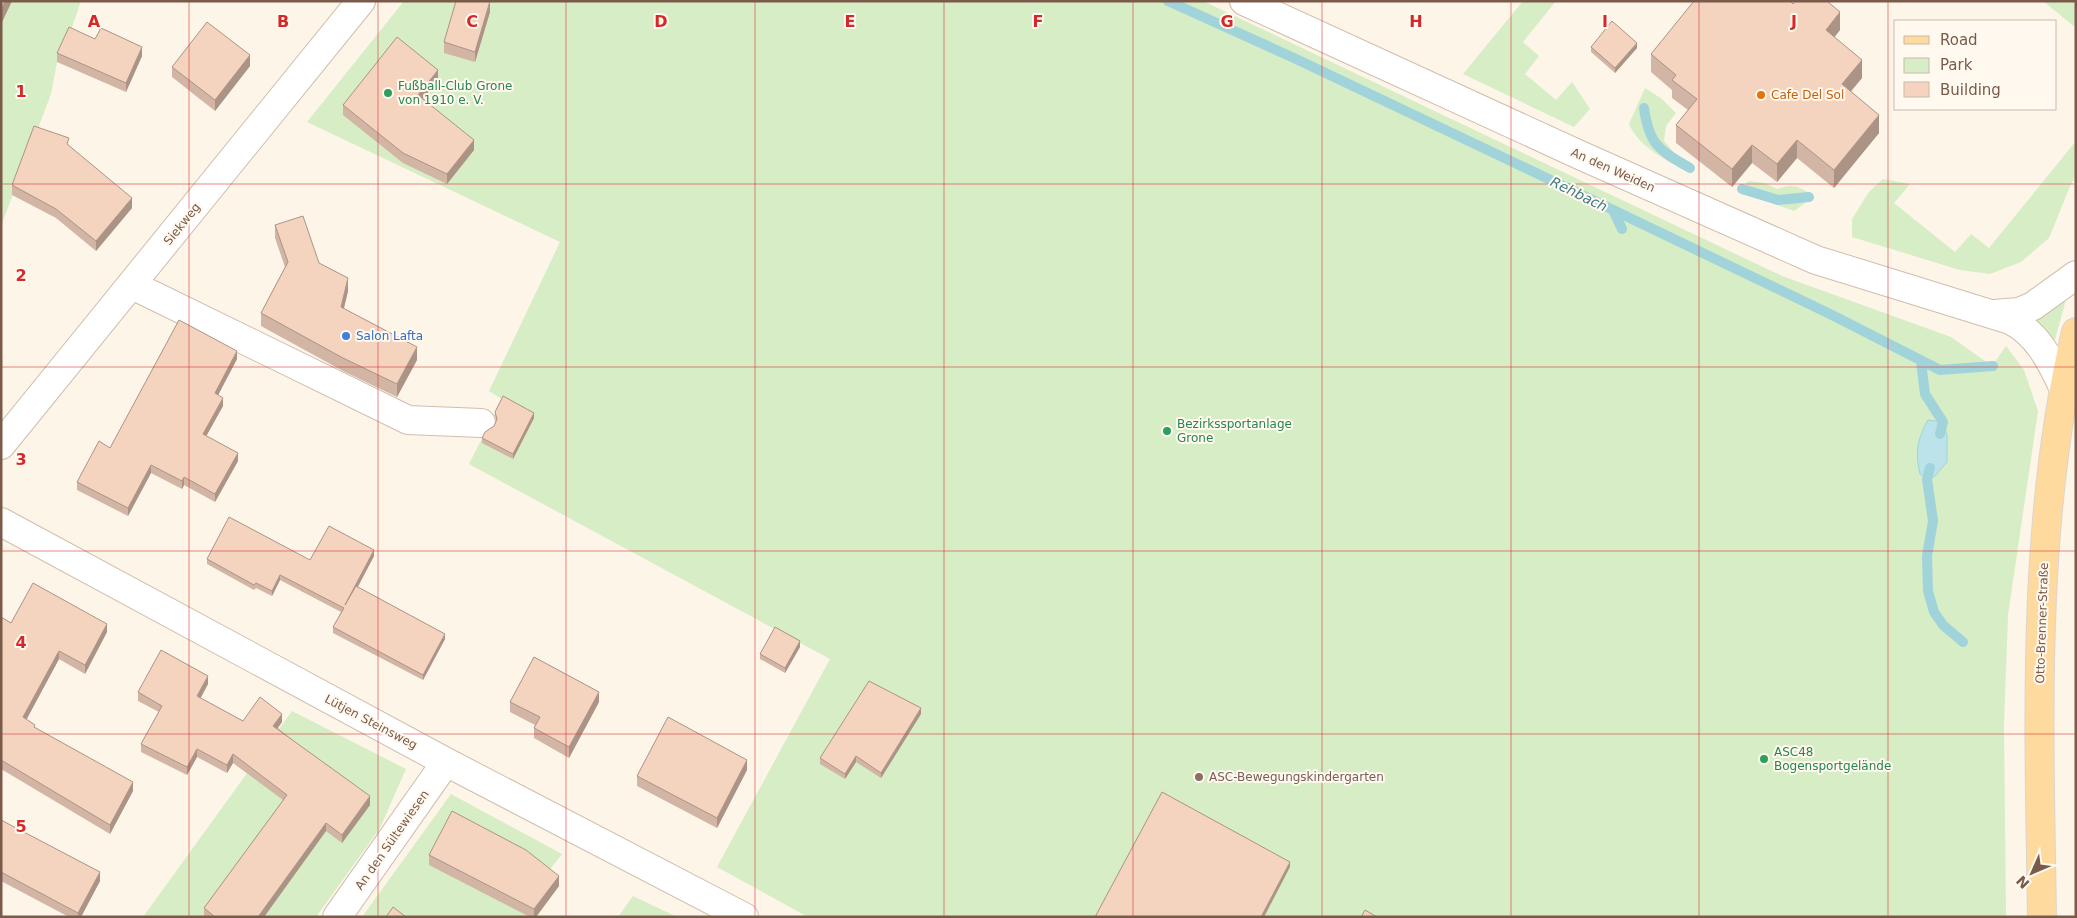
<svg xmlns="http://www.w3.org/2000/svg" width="2077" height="918" viewBox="0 0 2077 918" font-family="'DejaVu Sans',sans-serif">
<rect width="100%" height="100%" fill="#fdf5e8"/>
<path fill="#d6edc5" d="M12,1H81L69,36L57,62L51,94L1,226V22Z
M404,1H1203L1782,276L1951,337L1992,366L2006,346L2024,370L2038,411L2008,615L2004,724L2006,917H808L717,867L830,659L469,464L502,399L489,391L560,242L307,122Z
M1523,1H1556L1523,42L1539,56L1525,74L1556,100L1572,82L1590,109L1574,127L1463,74Z
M2043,1H2076V28Z
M1645,88L1662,99L1676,113L1666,126L1664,141L1677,156L1692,163L1688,172C1666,160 1639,147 1629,124Z
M2076,141V176L2071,184L2049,238L2021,262L1990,274L1960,270L1852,237V219L1869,192L1883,179L1910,184L1894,203L1955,252L1971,234L1989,248Z
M1748,181L1765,183L1777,189C1792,183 1799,186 1812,195L1808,201L1794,211L1741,192Z
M2065,299V303L2053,347L2027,318Z
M292,711L406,769L380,828L316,917H143Z
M451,794L562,854L527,899L541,909L536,917H362Z
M633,896L677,917H618Z"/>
<path fill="#bbe3e9" stroke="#a1d3db" d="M1928,420L1943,422L1947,435V462L1934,477L1927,479L1920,474C1915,452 1917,440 1928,420Z"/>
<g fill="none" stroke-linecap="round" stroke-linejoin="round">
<path stroke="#a1d3db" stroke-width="10" d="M1168,1L1294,58L1534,172L1830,314L1940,370L1993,366
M1644,108C1649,145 1659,150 1690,168
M1742,189L1778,200L1809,197
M1613,210L1622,229
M1921,361L1925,394L1943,422L1940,434
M1930,468L1927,479L1933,521L1927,556L1928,591L1934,612L1943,625L1963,642"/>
<defs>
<path id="minor" d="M1244,1L1582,156L1816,260L2010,320C2037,333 2051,361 2063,387
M132,285L408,420L481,423
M1994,314L2019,312L2033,306L2076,275
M1,445L361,1
M1,522L446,762L744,917
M337,917L446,762"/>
<path id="major" d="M2042,917C2039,722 2031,523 2076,332"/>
</defs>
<use href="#minor" stroke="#d1bdad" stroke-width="30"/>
<use href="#major" stroke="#dcd4d0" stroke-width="30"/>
<use href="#minor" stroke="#fff" stroke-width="28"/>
<use href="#major" stroke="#feda9f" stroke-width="28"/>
</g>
<path fill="#d2b5a4" d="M1,1H12L2,22H1Z
M1793,4L1840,30L1834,37L1862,78L1851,91L1879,133L1834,188L1797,158L1777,182L1752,163L1732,187L1676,143V125L1688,110L1672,98V90L1651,72V54Z
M490,12L475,62L444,53V42Z
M95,39L142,56L126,92L57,62V53Z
M1591,47L1637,48L1615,73L1591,52Z
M250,66L215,111L172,77V67Z
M438,80L423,99L474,150L447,184L403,163L343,115V105Z
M69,146L132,208L96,251L56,218L12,195V185Z
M275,225L319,263L348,291L344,308L417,360L397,397L343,371L261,326V313L285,267L275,238Z
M237,359L218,395L223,406L206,436L238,461L215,502L184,485L182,489L151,473L128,516L77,490V482L110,448Z
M495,412L534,418L513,459L482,443V438L494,426L496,421Z
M374,556L358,587L445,639L423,680L333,633V627L341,612L280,580L272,596L256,588L254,590L207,564V559L310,560Z
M1,617L11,623L107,632L85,674L59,659L26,720L35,728L133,791L110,834L1,769Z
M800,647L785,673L760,659V654Z
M208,684L200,698L243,721L282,722L278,728L370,805L342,843L326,831L264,917H204V908L283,800L233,763L227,773L197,757L187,775L141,752V744L159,712L138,701V692Z
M510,702H599L569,758L534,738V728L535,725L510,712Z
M921,714L881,778L856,762L845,779L820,764V758Z
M747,770L717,828L637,786V776Z
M1,820L100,881L81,917H69L1,881Z
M429,855L559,886L536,917H530L429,865Z"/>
<path fill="#ab9486" d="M5,1H12L2,22V8Z
M490,1V12L475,62V52Z
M1840,12V30L1826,48V30Z
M1637,43V48L1615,73V68Z
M142,47V56L126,92V83Z
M250,55V66L215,111V100Z
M1862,60V78L1842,102V84Z
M438,70V80L418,105V95Z
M1879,115V133L1834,188V170Z
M474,140V150L447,184V174Z
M1797,140V158L1777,182V164Z
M1752,145V163L1732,187V169Z
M132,198V208L96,251V241Z
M348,278V291L341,320V307Z
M417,347V360L397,397V384Z
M237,351V359L215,401V393Z
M223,398V406L203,442V434Z
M534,413V418L513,459V454Z
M238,453V461L215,502V494Z
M151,465V473L128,516V508Z
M184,477V485L182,489V481Z
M374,550V556L345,610V605Z
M280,575V580L272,596V591Z
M107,624V632L85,674V665Z
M445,634V639L423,680V675Z
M800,641V647L785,673V668Z
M59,651V659L23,726V717Z
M208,676V684L197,705V696Z
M599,692V702L569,758V747Z
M921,708V714L881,778V773Z
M282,714V722L273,734V726Z
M197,749V757L187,775V767Z
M233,754V763L227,773V765Z
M856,756V762L845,779V774Z
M747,760V770L717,828V818Z
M133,782V791L110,834V825Z
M370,796V805L342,843V835Z
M326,823V831L264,917H258Z
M1290,862V867L1264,917H1261Z
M100,872V881L81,917H78V913Z
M559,876V886L536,917H534V909Z"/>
<path fill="#f4d3bf" stroke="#ab9486" d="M1,1H5L2,8L1,7Z
M456,1H490L475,52L444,42Z
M1694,1H1790L1793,4L1795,1H1827L1840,12L1826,30L1862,60L1842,84L1879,115L1834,170L1797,140L1777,164L1752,145L1732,169L1676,125L1697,99L1672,80L1676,75L1651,54Z
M1612,21L1637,43L1615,68L1591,47Z
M207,22L250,55L215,100L172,67Z
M69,27L95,39L101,28L142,47L126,83L57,53Z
M397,37L438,70L418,95L474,140L447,174L403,153L343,105Z
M34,126L69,138L67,144L132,198L96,241L56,209L12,185Z
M303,216L319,263L348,278L341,307L417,347L397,384L343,358L261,313L288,262L275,225Z
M179,320L237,351L215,393L223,398L203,434L238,453L215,494L184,477L182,481L151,465L128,508L77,482L99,441L110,448Z
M503,396L534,413L513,454L482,438L485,432L494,426L497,419L495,412Z
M229,517L310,560L329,526L374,550L345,605L356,586L445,634L423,675L333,627L344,608L280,575L272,591L256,583L254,585L207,559Z
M33,583L107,624L85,665L59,651L23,717L35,725L34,727L133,782L110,825L1,760V617L11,623Z
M775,627L800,641L785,668L760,654Z
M161,650L208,676L197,696L243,721L260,697L282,714L273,726L370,796L342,835L326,823L258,917H215L204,908L287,795L233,754L227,765L197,749L187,767L141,744L162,706L138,692Z
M534,657L599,692L569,747L534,728L540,717L510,702Z
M869,681L921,708L881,773L856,756L845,774L820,758Z
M668,717L747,760L717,818L637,776Z
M1162,792L1290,862L1261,917H1095Z
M452,811L526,850L559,876L534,909L429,855Z
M1,820L100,872L78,913L1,872Z
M393,907L406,917H386Z
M1365,910L1377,917H1361Z"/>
<path fill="none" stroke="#d62828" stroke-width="1" stroke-opacity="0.55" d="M189,1V917M378,1V917M566,1V917M755,1V917M944,1V917M1133,1V917M1322,1V917M1511,1V917M1699,1V917M1888,1V917M1,184H2076M1,367H2076M1,551H2076M1,734H2076"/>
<g fill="#2e9e5b" stroke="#fff9f0" stroke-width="2">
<circle cx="388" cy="93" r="5"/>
<circle cx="1167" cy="431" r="5"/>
<circle cx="1764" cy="759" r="5"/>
</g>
<circle fill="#e8710a" stroke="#fff9f0" stroke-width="2" cx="1761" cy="95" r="5"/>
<circle fill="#3f7fe0" stroke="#fff9f0" stroke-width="2" cx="346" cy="336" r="5"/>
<circle fill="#8d6e63" stroke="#fff9f0" stroke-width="2" cx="1199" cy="777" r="5"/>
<g text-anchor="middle" stroke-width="4" stroke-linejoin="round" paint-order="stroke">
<g font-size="12" fill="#27864d" stroke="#fff9f0" text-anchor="start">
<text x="398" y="90">Fußball-Club Grone<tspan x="398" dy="14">von 1910 e. V.</tspan></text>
<text x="1177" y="428">Bezirkssportanlage<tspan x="1177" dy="14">Grone</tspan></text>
<text x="1774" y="756">ASC48<tspan x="1774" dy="14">Bogensportgelände</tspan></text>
</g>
<g font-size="12" fill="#c56008" stroke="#fff9f0" text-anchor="start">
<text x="1771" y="99">Cafe Del Sol</text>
</g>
<g font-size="12" fill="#7a5b4a" stroke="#fff9f0">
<text transform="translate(1613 170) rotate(24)" y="4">An den Weiden</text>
<text transform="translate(182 224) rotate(-51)" y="4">Siekweg</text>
<text transform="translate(2042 623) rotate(-88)" y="4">Otto-Brenner-Straße</text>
<text transform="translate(371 722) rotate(28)" y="4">Lütjen Steinsweg</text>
<text transform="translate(392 840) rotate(-55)" y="4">An den Sültewiesen</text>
</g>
<g font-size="12" fill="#366cbe" stroke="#fff9f0" text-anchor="start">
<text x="356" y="340">Salon Lafta</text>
</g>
<g font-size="12" fill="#785e54" stroke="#fff9f0" text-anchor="start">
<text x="1209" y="781">ASC-Bewegungskindergarten</text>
</g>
<g font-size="14" font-style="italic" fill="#3f7b87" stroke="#fff9f0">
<text transform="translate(1579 194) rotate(26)" y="5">Rehbach</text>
</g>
</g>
<g font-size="16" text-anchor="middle" font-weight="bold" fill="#d62828" stroke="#fff9f0" stroke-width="4" stroke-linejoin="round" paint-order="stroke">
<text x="94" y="27">A</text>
<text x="283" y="27">B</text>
<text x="472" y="27">C</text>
<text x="661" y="27">D</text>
<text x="850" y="27">E</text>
<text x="1038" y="27">F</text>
<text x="1227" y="27">G</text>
<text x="1416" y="27">H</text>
<text x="1605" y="27">I</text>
<text x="1794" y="27">J</text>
<text x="21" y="97">1</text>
<text x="21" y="281">2</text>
<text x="21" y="465">3</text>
<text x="21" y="648">4</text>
<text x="21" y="832">5</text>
</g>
<rect width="2077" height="918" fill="none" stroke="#7a5b4a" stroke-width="5"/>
<rect x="1894" y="20" width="162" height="90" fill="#fff9f0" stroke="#cabaae"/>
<rect x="1904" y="36" width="25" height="8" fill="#feda9f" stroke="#cabaae"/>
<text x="1940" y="45" font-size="15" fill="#7a5b4a">Road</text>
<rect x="1904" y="58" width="25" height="15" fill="#d6edc5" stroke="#cabaae"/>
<text x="1940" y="70" font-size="15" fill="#7a5b4a">Park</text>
<rect x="1904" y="82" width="25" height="15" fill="#f4d3bf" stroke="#cabaae"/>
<text x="1940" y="95" font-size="15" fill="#7a5b4a">Building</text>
<g transform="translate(2032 873) rotate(225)" stroke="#fff9f0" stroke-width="4" paint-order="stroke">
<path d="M0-4L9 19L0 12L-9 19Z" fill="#7a5b4a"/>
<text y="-8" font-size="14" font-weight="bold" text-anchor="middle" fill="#7a5b4a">N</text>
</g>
</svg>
